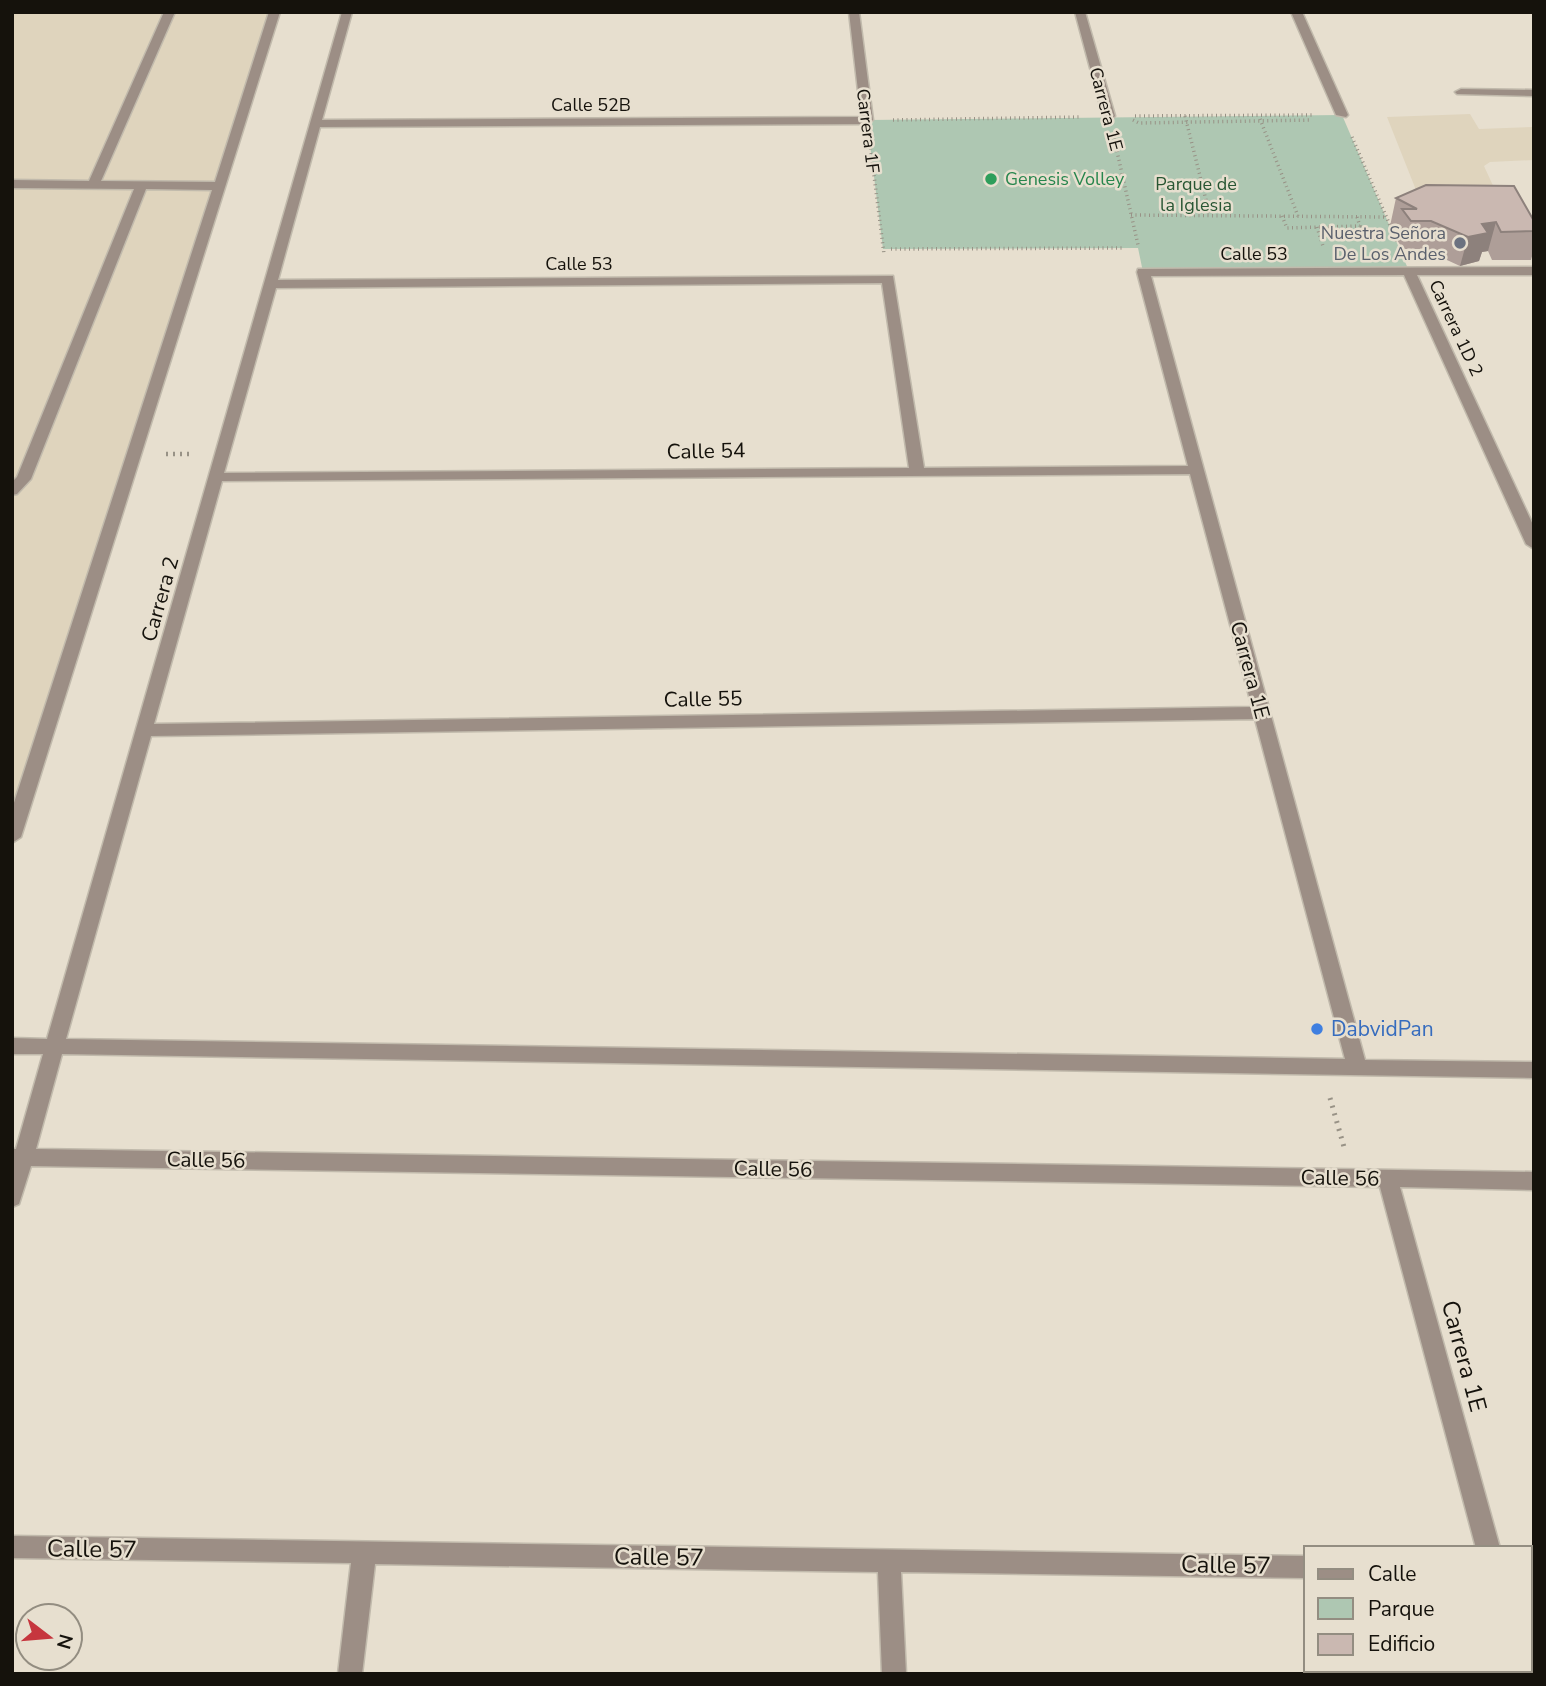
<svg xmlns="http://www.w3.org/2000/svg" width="1546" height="1686" viewBox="0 0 1546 1686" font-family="'Nunito Sans',sans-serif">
<rect width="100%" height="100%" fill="#e7dfcf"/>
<path fill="#dfd4bd" d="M12,12H275L12,837Z
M1470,114L1479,129L1534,127V160L1490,162L1484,166L1506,214L1416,190L1387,117Z"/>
<path fill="#aec7b2" d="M1342,115L1409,271L1143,272L1138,248L883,249L867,120Z"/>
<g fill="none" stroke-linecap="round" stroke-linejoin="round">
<defs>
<path id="minor" d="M164,12H175L101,181L215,182L269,12H280L21,837L12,843V809L212,190L146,189L31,479L17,494L12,495V482L17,477L134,189L12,188V180L89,181Z
M342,12H352L322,120L861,117L849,12H859L873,120L867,124L320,127L278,280L893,276L924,468L1188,466L1137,272L1138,269L1534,267V275H1417L1534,527V549L1526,544L1404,275L1151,276L1365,1060L1534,1062V1078L62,1054L36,1149L1534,1172V1190L1400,1187L1500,1548H1476L1380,1187L31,1166L19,1204L12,1207V1149H16L43,1054H12V1038L47,1039ZM882,283L909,468L224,473L276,288ZM1190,474L1252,707L154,724L222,481ZM1255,719L1345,1059L66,1039L151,736Z
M1075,12H1085L1115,116L1113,118L1103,116Z
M1291,12H1302L1348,115L1346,117L1336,115Z
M1461,89L1534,90V96L1457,94L1455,92Z
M12,1536L1306,1556V1578L901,1572L906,1674H882L878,1572L375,1564L362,1674H338L351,1563L12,1558Z
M1530,1559H1534V1581H1530Z
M1322,1670H1346L1347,1674H1323Z"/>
</defs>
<use href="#minor" stroke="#c1baac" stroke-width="3"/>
<path stroke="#989286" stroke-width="3.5" stroke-dasharray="1 3.5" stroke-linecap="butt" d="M1135,116L1312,115
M1185,116L1210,216
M1260,119L1298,216
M893,120L1081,117
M1133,120L1139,123L1312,120
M1352,137L1398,244
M1114,138L1138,245
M870,144L884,254
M1131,215L1386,217
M1282,216L1287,228L1360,226L1357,217
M1317,227L1323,246
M891,249L1124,248"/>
<path stroke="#989286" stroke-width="4.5" stroke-dasharray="2 5" stroke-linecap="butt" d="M166,454H192"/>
<path stroke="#989286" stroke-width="5" stroke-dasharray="2 6" stroke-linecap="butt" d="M1330,1098L1344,1147"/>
<use href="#minor" fill="#9c8e85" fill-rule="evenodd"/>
</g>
<path fill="#ae9e98" d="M1396,198L1534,231V249L1531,260H1492L1488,251L1482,252L1479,261L1460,266L1423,249H1403L1395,237L1397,230L1390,226Z"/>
<path fill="#8d817c" d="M1496,222L1488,251L1482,252L1479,261L1460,266L1468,237L1482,224Z"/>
<path fill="#cab8b1" stroke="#8d817c" stroke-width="2" d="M1426,185L1514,186L1534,221V231L1501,232L1496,222L1482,224L1488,233L1468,237L1431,221H1411L1402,209H1417L1396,198Z"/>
<circle fill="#2e9e5b" stroke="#e7dfcf" stroke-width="2.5" cx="991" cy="179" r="7"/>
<circle fill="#6b7280" stroke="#e7dfcf" stroke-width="2.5" cx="1460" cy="243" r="7"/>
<circle fill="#3f7fe0" stroke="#e7dfcf" stroke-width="2.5" cx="1317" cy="1029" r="7"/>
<g text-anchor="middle" stroke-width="5" stroke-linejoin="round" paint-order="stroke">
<g font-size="18" fill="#15120c" stroke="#e7dfcf">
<text x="591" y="111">Calle 52B</text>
<text transform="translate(1106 109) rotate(75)" y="6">Carrera 1E</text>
<text transform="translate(868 131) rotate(83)" y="6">Carrera 1F</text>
<text x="1254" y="260">Calle 53</text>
<text x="579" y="270">Calle 53</text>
<text transform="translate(1456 328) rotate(65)" y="6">Carrera 1D 2</text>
</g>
<g font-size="18" fill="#27864d" stroke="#e7dfcf" text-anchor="start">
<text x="1005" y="185">Genesis Volley</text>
</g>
<g font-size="18" fill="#285633" stroke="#e7dfcf">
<text x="1196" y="190">Parque de<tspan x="1196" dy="21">la Iglesia</tspan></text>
</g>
<g font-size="18" fill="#5b616d" stroke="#e7dfcf" text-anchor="end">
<text x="1446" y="239">Nuestra Señora<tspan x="1446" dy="21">De Los Andes</tspan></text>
</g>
<g font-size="21" fill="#15120c" stroke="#e7dfcf">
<text transform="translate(706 451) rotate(-1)" y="7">Calle 54</text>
<text transform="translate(160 599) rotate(-74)" y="7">Carrera 2</text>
<text transform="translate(1250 670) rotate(75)" y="7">Carrera 1E</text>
<text transform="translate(703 699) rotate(-1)" y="7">Calle 55</text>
<text transform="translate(206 1160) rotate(1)" y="7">Calle 56</text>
<text transform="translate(773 1169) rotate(1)" y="7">Calle 56</text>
<text transform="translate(1340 1178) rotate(1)" y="7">Calle 56</text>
</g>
<g font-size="21" fill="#366cbe" stroke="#e7dfcf" text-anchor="start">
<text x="1331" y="1036">DabvidPan</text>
</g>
<g font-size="24" fill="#15120c" stroke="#e7dfcf">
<text transform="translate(1464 1356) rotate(75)" y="8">Carrera 1E</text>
<text transform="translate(92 1549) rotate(1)" y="8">Calle 57</text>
<text transform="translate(659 1557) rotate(1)" y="8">Calle 57</text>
<text transform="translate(1226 1565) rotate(1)" y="8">Calle 57</text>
</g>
</g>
<rect width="1546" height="1686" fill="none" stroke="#15120c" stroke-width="28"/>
<rect x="1304" y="1546" width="228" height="126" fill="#e7dfcf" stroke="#938d81" stroke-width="2"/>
<rect x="1318" y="1569" width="35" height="10" fill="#9c8e85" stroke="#938d81" stroke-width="2"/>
<text x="1368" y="1581" font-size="21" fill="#15120c">Calle</text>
<rect x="1318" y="1598" width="35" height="21" fill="#aec7b2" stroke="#938d81" stroke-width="2"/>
<text x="1368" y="1616" font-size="21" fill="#15120c">Parque</text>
<rect x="1318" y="1634" width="35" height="21" fill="#cab8b1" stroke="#938d81" stroke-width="2"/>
<text x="1368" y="1651" font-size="21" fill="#15120c">Edificio</text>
<g transform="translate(49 1637) rotate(106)"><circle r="33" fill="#e7dfcf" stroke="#938d81" stroke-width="2"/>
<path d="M0-5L12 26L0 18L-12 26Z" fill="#c6363e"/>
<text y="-10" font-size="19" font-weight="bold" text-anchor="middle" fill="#15120c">N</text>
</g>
</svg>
